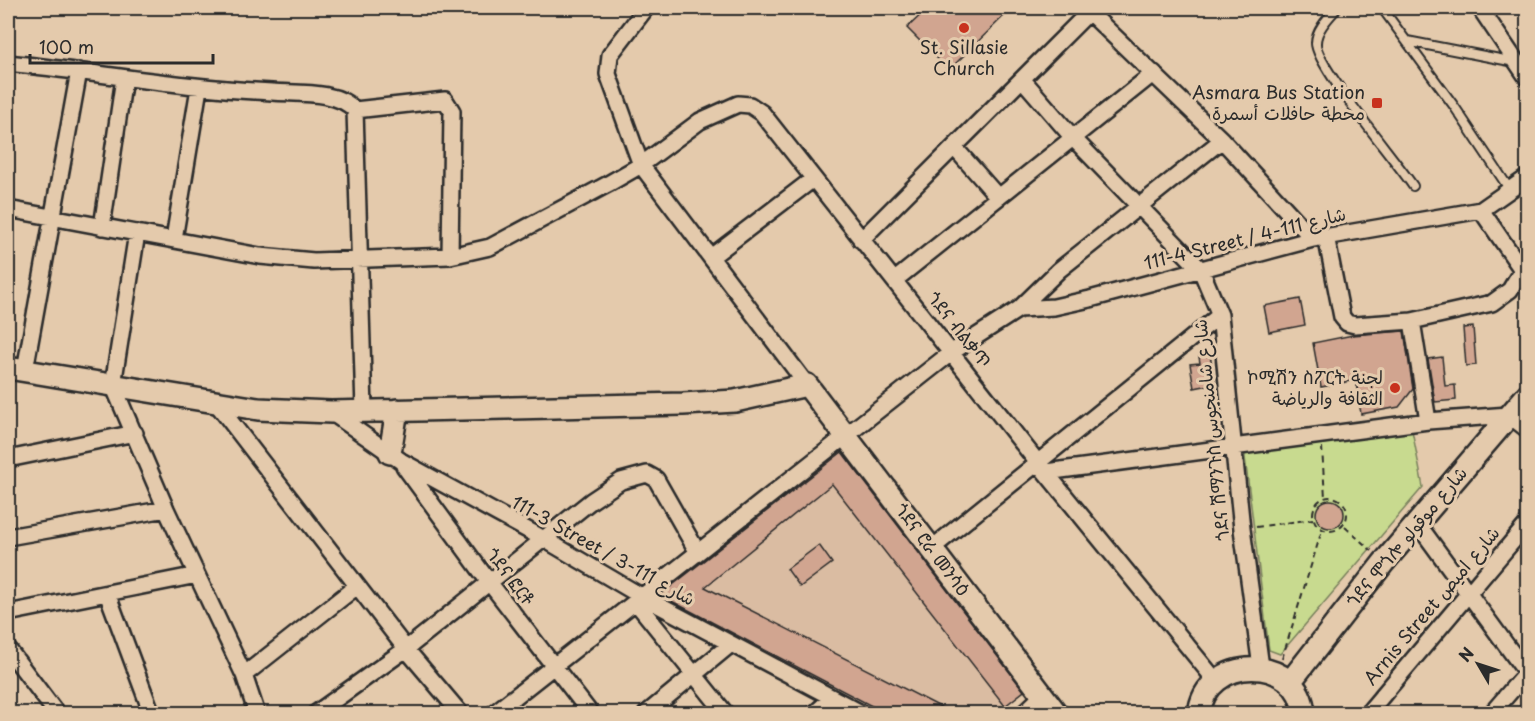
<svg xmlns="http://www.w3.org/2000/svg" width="1535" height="721" viewBox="0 0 1535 721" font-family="'Playpen Sans','Playpen Sans Arabic','Noto Sans Ethiopic',sans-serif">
<rect width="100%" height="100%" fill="#e4caac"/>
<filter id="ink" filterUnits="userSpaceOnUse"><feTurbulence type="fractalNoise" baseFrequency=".0167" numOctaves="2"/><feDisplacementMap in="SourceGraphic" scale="12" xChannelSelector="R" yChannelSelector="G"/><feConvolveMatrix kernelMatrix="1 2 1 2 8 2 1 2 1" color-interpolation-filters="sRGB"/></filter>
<g filter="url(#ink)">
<path fill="#dabca2" d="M838,446L1026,689L999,713H887L655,592Z"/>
<path fill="#c8da8f" stroke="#7a825d" stroke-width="1.5" d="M1412,430L1423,487L1280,654L1269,650L1244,449Z"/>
<path fill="#d1a590" stroke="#2b2b2b" stroke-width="1.5" d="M928,8H1012L949,70L907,28Z
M1300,299L1305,325L1269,332L1264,306Z
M1473,327L1476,365L1466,366L1463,328Z
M1404,331L1413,389L1399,407L1361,414L1356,380L1321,387L1313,343L1353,335Z
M1210,355L1215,384L1194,388L1190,364L1200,363L1199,357Z
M1442,357L1445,386L1455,385L1456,400L1435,402L1428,359Z
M842,452L1024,691L1005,706L832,484L705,587L954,714H887L660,595Z
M1316 514a14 14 0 1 1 28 0a14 14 0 1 1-28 0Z
M819,545L832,563L800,587L787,569Z"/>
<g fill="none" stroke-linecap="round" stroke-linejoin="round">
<defs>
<path id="lane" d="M1337,8C1329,17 1316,30 1316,43C1315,65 1396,160 1413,186
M1382,8L1454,106L1510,190
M1407,41L1515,62"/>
<path id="street" d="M646,8L610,55L608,74L641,165L807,385
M1480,8L1528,79
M1089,12L1222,140L1313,239
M8,63C96,72 183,88 272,92C298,94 337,90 355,110L364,410
M1023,80L1074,139L1201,270L1220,315L1242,529L1261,667
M355,110L445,100L452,111L450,256
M954,147L998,197
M8,209L260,256L314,261L450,256L490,247L608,184L641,165L700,121L738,104L750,105L762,113L1038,463L1216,681
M1481,210L1527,277
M102,227L124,78
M137,233L113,385L166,509L244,675L257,714
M1326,236L1342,317L1347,323L1355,325L1412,321L1492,303L1510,290L1522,270
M174,239L199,88
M861,240L1093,8
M711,257L813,179
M895,280L1154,73
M1019,309L1054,307L1090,299L1313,239L1481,210L1528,177
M1412,321L1428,421
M25,370L79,71
M217,404L406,649L461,714
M331,412L401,461L544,539L641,596L863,714
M8,459L135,433
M404,466L489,582L591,714
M1046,472L1428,421L1509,415L1528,430
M1417,523L1526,672
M8,537L166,509
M931,549L1220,315
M107,593L152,714
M635,601L726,714
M8,613L197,575
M8,649L57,714
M244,675L357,586
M315,714L406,649L591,501L621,481L647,474L656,479L697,551
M493,714L952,352L1019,309L1059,270L1222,140
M646,714L731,644
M814,714L832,698
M1023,714L1043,695
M1367,714L1528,523
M1491,714L1528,671"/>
<path id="secondary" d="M8,368L258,409L331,412L683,404L735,401L807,385L1057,714
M390,453L397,410
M1290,682L1384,562L1528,394
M1199,714C1205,654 1300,653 1304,714"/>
</defs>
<use href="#lane" stroke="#2b2b2b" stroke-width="12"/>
<use href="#street" stroke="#2b2b2b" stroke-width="20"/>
<use href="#secondary" stroke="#2b2b2b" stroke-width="26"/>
<path stroke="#2b2b2b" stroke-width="2" stroke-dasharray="6 4.5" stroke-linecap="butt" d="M1322,447L1325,498
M1313 514a17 17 0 1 1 34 0a17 17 0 1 1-34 0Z
M1256,527L1313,519
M1345,527L1372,551
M1282,659L1322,530"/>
<use href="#lane" stroke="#e4caac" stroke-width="8"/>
<use href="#street" stroke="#e4caac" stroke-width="15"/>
<use href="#secondary" stroke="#e4caac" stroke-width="21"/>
</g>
</g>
<g fill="#c8321e" stroke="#e4caac" stroke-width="2">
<circle cx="964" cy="28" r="6"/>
<rect x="1371" y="97" width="12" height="12" rx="3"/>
<circle cx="1395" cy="388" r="6"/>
</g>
<g text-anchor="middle" stroke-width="6" stroke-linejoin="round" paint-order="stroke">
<g font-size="18" fill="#2b2b2b" stroke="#e4caac" text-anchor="end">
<text x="964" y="54" text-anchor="middle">St. Sillasie<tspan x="964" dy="21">Church</tspan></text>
<text x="1365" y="99">Asmara Bus Station<tspan x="1365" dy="21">محطة حافلات أسمرة</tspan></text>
<text x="1383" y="384">ኮሚሽን ስፖርት لجنة<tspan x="1383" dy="21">الثقافة والرياضة</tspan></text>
</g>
<g font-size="18" fill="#2b2b2b" stroke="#e4caac">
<text transform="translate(1245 239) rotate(-14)" y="6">111-4 Street / شارع 111-4</text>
<text transform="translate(959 330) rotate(52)" y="6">ጎደና ብልቃጥ</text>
<text transform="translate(1212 430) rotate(-96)" y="6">ጎደና ሽማንጉስ شارع شامنجوس</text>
<text transform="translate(1407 537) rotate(-50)" y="6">ጎደና ሞጎሎ شارع موقولو</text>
<text transform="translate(932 550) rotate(53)" y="6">ጎደና ሮራ መንሳዕ</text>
<text transform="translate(603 551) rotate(29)" y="6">111-3 Street / شارع 111-3</text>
<text transform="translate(510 577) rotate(53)" y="6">ጎደና ፎርቶ</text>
<text transform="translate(1432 606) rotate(-50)" y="6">Arnis Street شارع اميص</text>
</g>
</g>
<rect width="1535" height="721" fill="none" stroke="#e4caac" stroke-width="30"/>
<rect x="15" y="15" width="1505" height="691" fill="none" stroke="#2b2b2b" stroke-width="2" filter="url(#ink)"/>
<g transform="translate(1478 664) rotate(309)" stroke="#e4caac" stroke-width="4.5" paint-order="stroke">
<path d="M0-4.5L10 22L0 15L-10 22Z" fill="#2b2b2b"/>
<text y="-9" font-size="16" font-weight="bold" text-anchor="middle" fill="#2b2b2b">N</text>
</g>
<path d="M30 54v9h183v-9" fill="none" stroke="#2b2b2b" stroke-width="3"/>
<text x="39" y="54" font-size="18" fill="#2b2b2b" stroke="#e4caac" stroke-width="4.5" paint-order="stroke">100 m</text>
</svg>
